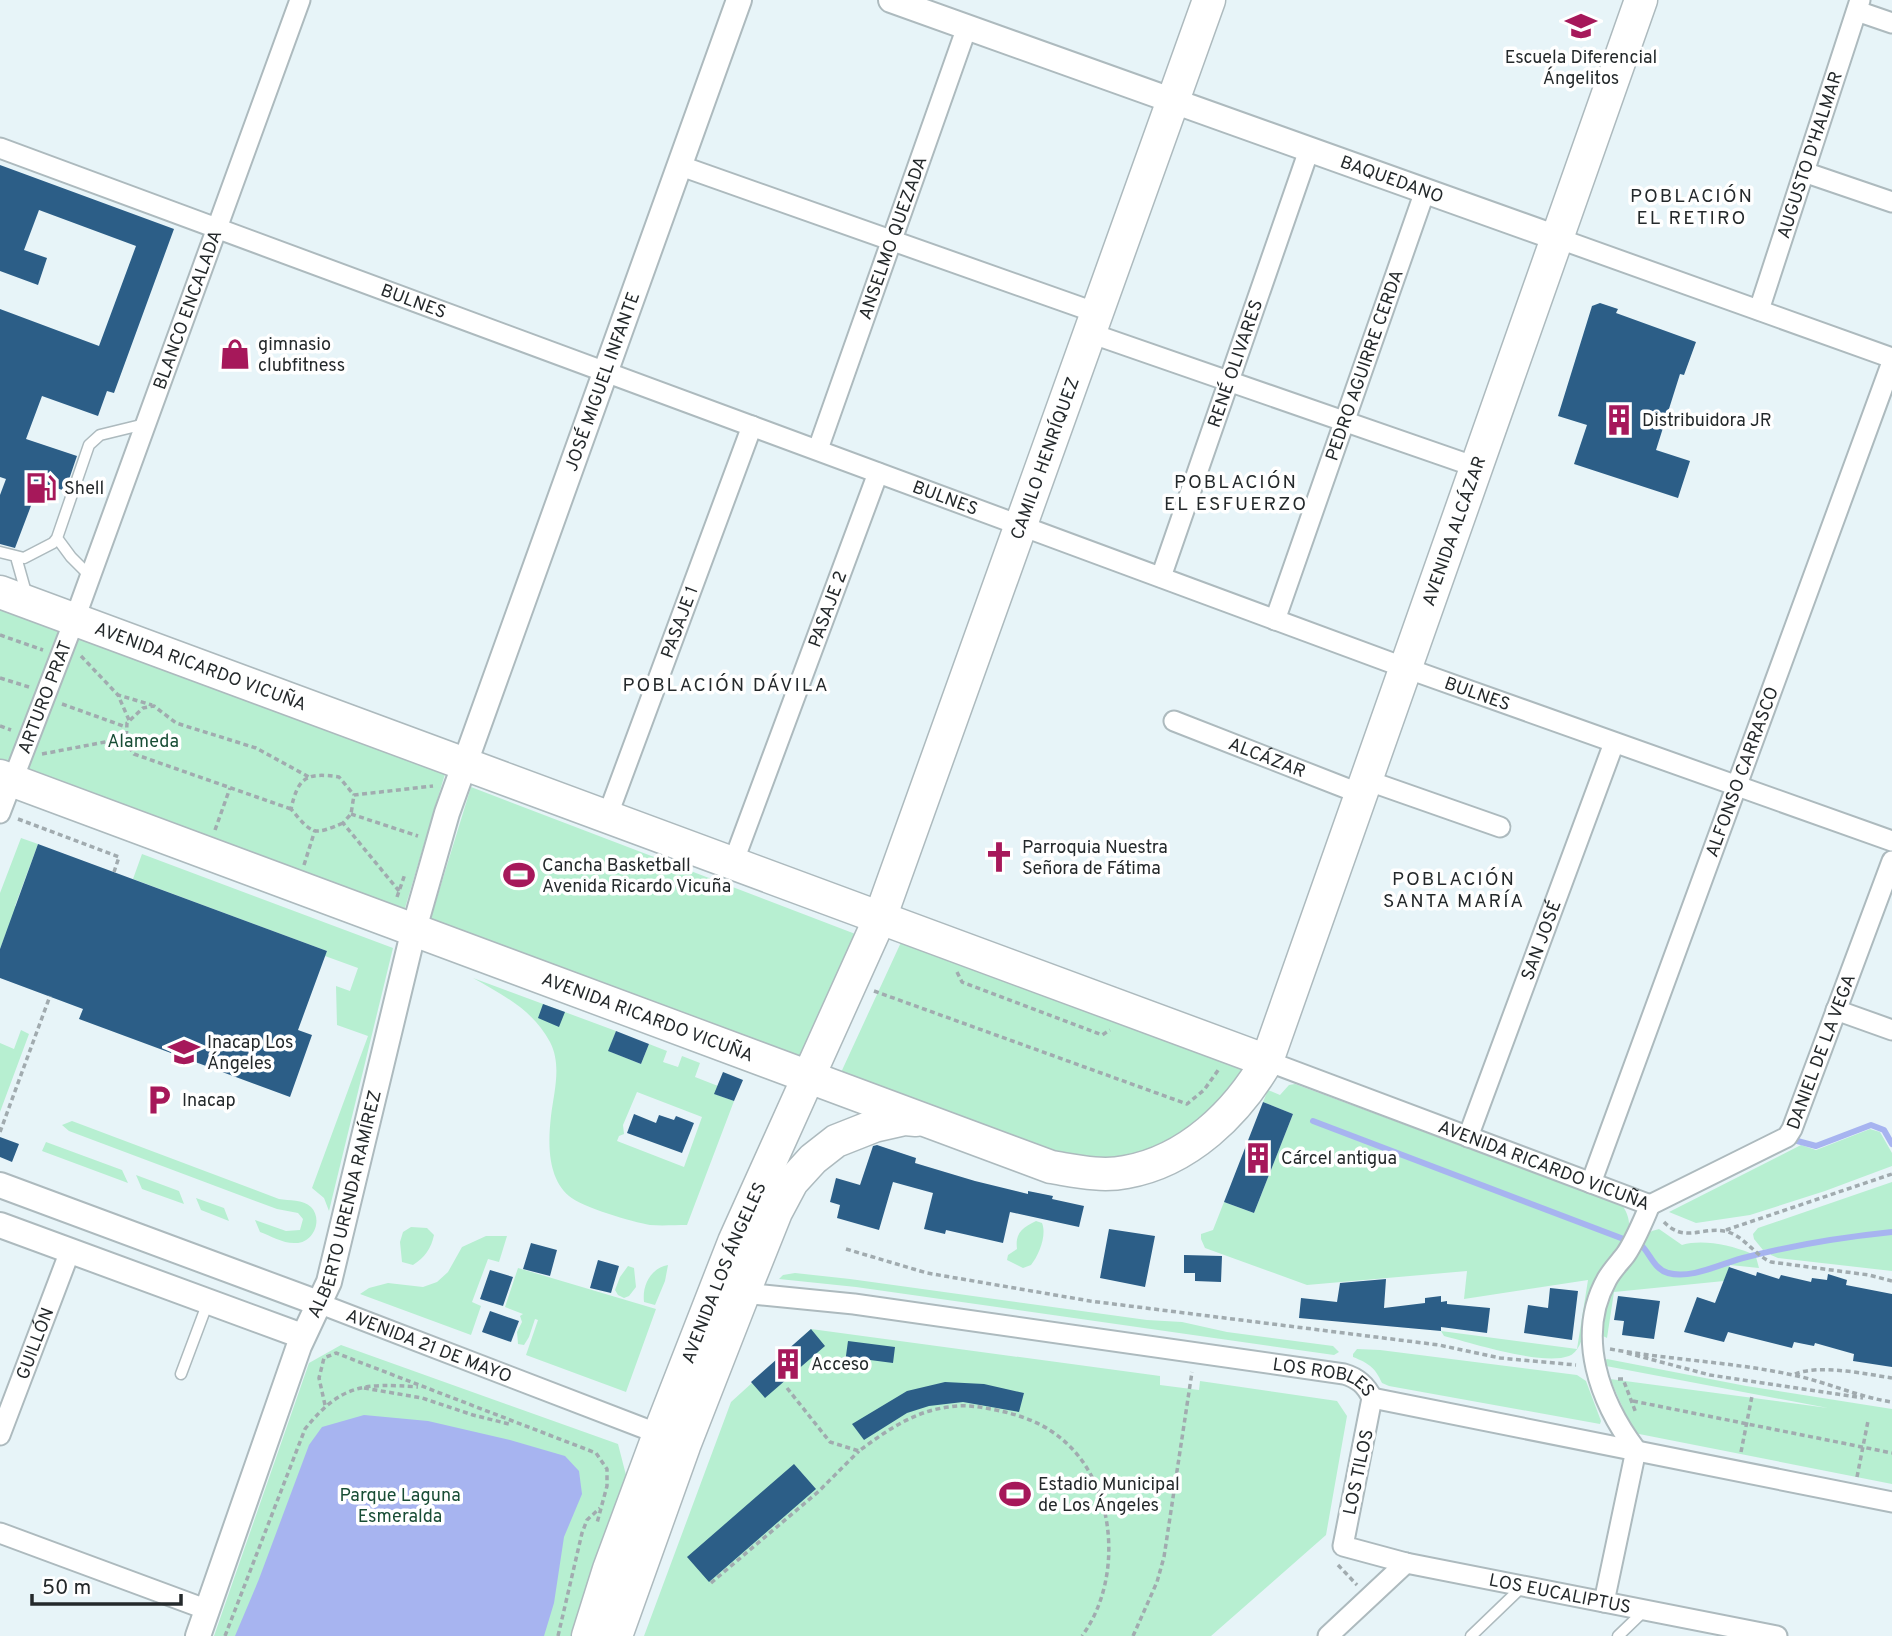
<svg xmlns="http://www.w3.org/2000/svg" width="1892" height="1636" viewBox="0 0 1892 1636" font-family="Overpass,sans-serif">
<rect width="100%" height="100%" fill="#e7f4f8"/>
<path fill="#b7efd1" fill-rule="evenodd" d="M0,607L60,629L6,768L0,766Z
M79,635L445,774L402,918L23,778Z
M471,787L858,935L798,1065L428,927Z
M21,838L38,844L15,906L56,921L6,933L0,949V893Z
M142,854L393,948L329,1211L324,1198L312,1188L368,1036L337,1025L336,986L350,991L358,968L325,956L327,951L133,879Z
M903,938L1250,1066L1192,1134L1102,1167L838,1079Z
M473,978L616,1031L610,1048L611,1052L641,1064L649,1044L667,1051L663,1062L678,1067L682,1056L700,1063L695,1077L718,1086L715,1094L734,1101L687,1225C675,1225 662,1226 650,1225C633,1222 581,1207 569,1196C547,1177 548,1142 551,1116C554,1092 562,1065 550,1042C533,1010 503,995 473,978ZM637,1092L702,1117L684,1167L617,1141L619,1136L624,1134L623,1125Z
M21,1030L29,1034L0,1112V1043L14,1049Z
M1295,1084L1622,1205C1627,1212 1631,1222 1628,1230C1623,1254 1598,1265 1592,1288C1587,1306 1587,1350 1569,1356C1542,1366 1472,1343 1444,1336L1441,1331L1577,1349L1588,1280L1464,1299L1467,1271L1307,1285L1205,1248L1201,1239V1234L1213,1230L1224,1202L1254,1213L1293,1114L1263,1102L1268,1090L1280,1095L1289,1085Z
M72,1121L279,1199C289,1201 303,1199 311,1207C323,1219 314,1243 296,1243C284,1244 271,1236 260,1232L255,1220L286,1231L300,1230L303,1219L298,1213L277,1209L69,1131L62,1125Z
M1870,1129L1880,1132L1892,1153V1166L1825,1191L1750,1215L1696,1223L1669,1212L1801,1145L1816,1150Z
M46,1142L122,1170L128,1183L42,1151Z
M136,1175L179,1191L184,1204L142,1189Z
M1892,1182V1271L1778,1258L1771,1255L1768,1249L1763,1250L1754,1239L1753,1234L1758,1228Z
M196,1198L224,1208L229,1221L201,1210Z
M1036,1221L1042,1223C1047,1235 1039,1255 1031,1265L1023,1268L1007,1260L1008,1255L1017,1249C1015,1233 1022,1228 1036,1221Z
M411,1227L427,1228L434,1235C431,1249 425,1257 413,1265L402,1262L400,1242L403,1232Z
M1659,1229L1682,1245C1702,1239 1730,1245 1750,1253L1752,1258L1756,1257L1759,1268L1730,1265L1724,1281L1614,1292L1607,1338L1601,1335C1597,1299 1627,1265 1645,1236L1652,1231Z
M486,1236H507L499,1262L488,1259L472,1302L481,1306L471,1335L360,1294L369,1288L388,1283L423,1287L437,1282L448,1272L462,1247Z
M668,1265L665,1281L655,1305L644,1302C642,1285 651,1268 668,1265Z
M628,1266L634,1268L636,1287L629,1296L624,1298L618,1295L615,1290L620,1277Z
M518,1268L656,1309L626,1392L526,1355L538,1320L535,1319L529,1337L524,1345L518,1344L517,1332L522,1322L520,1316L523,1314L505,1307Z
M795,1273L850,1279L1147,1320L1182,1322L1227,1332L1333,1346L1339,1352L1334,1355L856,1287L779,1279L783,1275Z
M811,1329L1160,1376V1385L1199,1390L1200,1381L1337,1401L1347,1416L1326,1535L1211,1636H644L731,1402Z
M341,1345L618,1444L627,1479L583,1600L572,1636H214L309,1363Z
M1357,1349L1380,1350L1577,1375L1586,1381L1601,1421L1600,1424L1389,1386L1382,1383C1375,1367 1368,1363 1353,1357V1354Z
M1607,1359L1746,1386L1892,1409V1484L1634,1433L1610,1379L1828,1408L1606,1366L1604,1361Z"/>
<path fill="#a7b4f0" d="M364,1415L428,1421L510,1440L565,1456L579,1471L582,1494L564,1537L554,1603L544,1636H235L259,1579L309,1445L322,1427Z"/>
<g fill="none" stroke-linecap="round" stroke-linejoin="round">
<path stroke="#a7b4f0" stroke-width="6" d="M1313,1121L1642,1246C1650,1254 1655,1270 1668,1273C1692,1280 1724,1262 1747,1257C1794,1245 1844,1237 1892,1232
M1790,1139L1816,1146L1871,1125L1884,1130L1892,1144"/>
</g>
<path fill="#2c5e87" d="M0,165L174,229L114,393L107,391L98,416L42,396L26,439L77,456L65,491L40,482L15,548L0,544V495L6,479L0,477V309L99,346L136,246L39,210L24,250L47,258L38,285L0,271Z
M1600,303L1618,309L1616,313L1696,342L1684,375L1680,374L1656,450L1690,461L1678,498L1574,464L1587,425L1558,416L1592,306Z
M38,844L327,951L298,1030L312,1035L290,1097L79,1019L83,1009L0,978V949Z
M543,1004L565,1012L559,1027L538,1018Z
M616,1031L649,1044L641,1064L608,1051Z
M723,1072L743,1080L734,1101L714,1094Z
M1263,1102L1293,1114L1254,1213L1224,1202Z
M634,1114L656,1123L659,1115L674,1120L676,1116L694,1123L682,1153L627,1133Z
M0,1137L19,1144L12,1162L0,1157Z
M877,1145L916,1158L915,1163L975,1181L1028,1194V1191L1053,1196L1052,1199L1084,1206L1079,1227L1010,1212L1003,1243L946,1230L945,1234L924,1229L933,1193L893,1182L879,1230L837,1218L840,1205L830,1202L836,1178L860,1185L873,1146Z
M1109,1229L1155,1236L1145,1287L1100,1278Z
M531,1243L557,1250L550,1276L523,1269Z
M1184,1255L1222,1256L1221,1282L1195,1281V1273H1184Z
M598,1260L619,1266L611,1293L590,1288Z
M1729,1267L1756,1276L1757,1272L1779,1279L1781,1275L1811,1282L1812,1278L1827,1280L1828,1274L1847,1280L1846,1285L1892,1294V1367L1853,1361L1854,1354L1815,1343L1814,1346L1794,1342L1792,1348L1728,1332L1724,1342L1684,1332L1697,1297L1715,1303Z
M490,1270L513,1277L503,1306L480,1299Z
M1386,1279L1384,1308L1425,1303V1298L1441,1296V1302L1447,1301V1304L1490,1308L1487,1333L1441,1327V1331L1299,1318L1301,1298L1337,1302L1340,1283Z
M1550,1288L1578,1291L1572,1340L1524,1333L1528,1305L1548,1308Z
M1618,1296L1660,1301L1654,1339L1622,1335L1624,1321L1614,1320Z
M490,1311L519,1321L511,1342L482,1332Z
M811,1329L825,1346L765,1398L751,1382Z
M848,1341L895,1347L893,1363L870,1360V1366L845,1363Z
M945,1382L984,1384L1024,1393L1019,1412L963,1402L929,1406L907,1413L864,1440L852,1424L907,1391Z
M794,1464L816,1489L709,1582L687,1557Z"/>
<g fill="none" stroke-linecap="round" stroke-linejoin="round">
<defs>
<path id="service" d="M57,538L71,557L90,576
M0,552L24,558L53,543L57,538L89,445L100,435L145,424
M16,557L27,596
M181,1374L208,1302
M1471,1636L1522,1587
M1618,1636L1644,1611"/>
<g id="minor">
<path d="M1857,11L1892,23"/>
<path id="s1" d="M0,148L1403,667L1892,841"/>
<path d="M681,166L1097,313"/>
<path d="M1804,172L1892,202"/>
<path d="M1557,238L1892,358"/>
<path id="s2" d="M1759,310L1860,0"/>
<path d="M1090,333L1476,467"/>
<path id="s3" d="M818,449L967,27"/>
<path id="s4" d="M1161,577L1309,150"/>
<path id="s5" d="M1275,620L1425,191"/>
<path id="s6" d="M1174,721L1361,794"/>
<path d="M1366,780L1500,827"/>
<path id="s7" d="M0,813L74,621L300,0"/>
<path id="s8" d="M607,817L752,426"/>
<path id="s9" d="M733,863L878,473"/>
<path d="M1836,1010L1892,1030"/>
<path id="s10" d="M1267,1061L1650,1205"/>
<path id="s11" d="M1468,1137L1614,743"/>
<path id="s12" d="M1591,1183L1892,362"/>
<path id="s13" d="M1650,1205L1787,1137L1792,1129L1892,861"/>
<path id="s14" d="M743,1293L854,1304L1344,1374C1358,1378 1366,1385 1372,1398"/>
<path id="s15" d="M318,1303L659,1434"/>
<path id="s16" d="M1372,1398L1343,1546L1406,1563L1777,1636"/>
<path d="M1372,1398L1892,1502"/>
<path id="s17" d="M0,1435L70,1251"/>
<path d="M0,1533L208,1610"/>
<path d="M1604,1602L1636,1450C1600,1402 1575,1336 1607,1279C1612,1270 1620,1262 1626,1254C1636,1239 1643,1221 1650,1205"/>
<path d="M1328,1636L1406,1563"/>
</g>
<g id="tertiary">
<path id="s18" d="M891,0L1557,238"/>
<path d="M0,1185L318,1303"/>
<path d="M0,1225L302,1336"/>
<path id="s19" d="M198,1636L299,1346L329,1282L414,929L447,813L739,0"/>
</g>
<g id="primary">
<path id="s20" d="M0,592L1267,1061"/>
<path id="s21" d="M0,776L1051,1167C1076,1171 1101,1177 1126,1172C1188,1161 1237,1113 1267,1061L1641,0"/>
<path id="s22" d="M588,1636L609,1569L659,1434L734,1242L880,918L1209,0"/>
<path d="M616,1636L684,1446L750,1277L776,1212L792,1182L813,1159L836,1141L874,1126L905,1119L916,1120"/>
</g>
</defs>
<use href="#service" stroke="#adbabe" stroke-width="13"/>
<use href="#minor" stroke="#adbabe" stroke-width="23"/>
<use href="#tertiary" stroke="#adbabe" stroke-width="28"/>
<use href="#primary" stroke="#adbabe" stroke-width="35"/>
<path stroke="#a1abaf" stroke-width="3.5" stroke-dasharray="5 3.5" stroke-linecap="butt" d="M0,635L43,650
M81,656L118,695
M0,678L29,687
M62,704L126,727
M129,720L118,695L152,705
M0,726L11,730
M42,754L126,738
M291,809L134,754L126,743L127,723L143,708L154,706L176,723L256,748L309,777
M351,814L418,836
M18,819L119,857L114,872
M343,823C313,836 312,834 291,809C298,777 307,772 339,777L354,795
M215,830L230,788
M304,865L315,830
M399,891L343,823L351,814L354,795L433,786
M397,897L405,874
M957,972L962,982L1102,1035L1110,1030
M874,991L1187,1104L1204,1090L1219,1069
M0,1132L50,996
M1664,1222C1684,1243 1702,1227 1724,1231C1743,1234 1754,1255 1771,1262L1869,1275L1892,1281
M1726,1230L1892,1174
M846,1249L927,1273L1090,1301L1439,1345L1500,1358L1576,1365
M1610,1349C1671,1360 1733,1362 1793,1375C1827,1382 1858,1397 1892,1402
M1627,1353L1710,1375L1863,1398
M1795,1374C1820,1364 1866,1374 1892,1378
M1618,1379H1623L1636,1413
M364,1388L422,1398L473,1415L509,1424
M787,1388L830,1442L859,1451C886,1431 914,1411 949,1407C965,1404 980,1407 996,1410C1015,1414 1035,1420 1051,1431C1116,1473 1126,1576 1082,1636
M1633,1401L1892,1453
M325,1405L319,1378L324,1358L336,1353L596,1453L607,1469V1486L597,1523
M1741,1452L1752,1396
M1857,1477L1868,1421
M1338,1565L1357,1585
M711,1583L819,1491L859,1451
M225,1636L305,1429C341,1384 364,1383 418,1387
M558,1636L582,1533L587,1520L600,1508
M1133,1636L1157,1582L1164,1557L1192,1372"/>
<use href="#service" stroke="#fff" stroke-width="10"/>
<use href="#minor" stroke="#fff" stroke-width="19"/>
<use href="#tertiary" stroke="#fff" stroke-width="24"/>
<use href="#primary" stroke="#fff" stroke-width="32"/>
</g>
<defs>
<symbol id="school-bare" viewBox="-9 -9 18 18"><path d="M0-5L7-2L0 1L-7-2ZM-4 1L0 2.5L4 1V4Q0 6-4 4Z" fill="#a6185a" stroke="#fff" stroke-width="2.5" paint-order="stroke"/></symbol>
<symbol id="shop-bare" viewBox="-9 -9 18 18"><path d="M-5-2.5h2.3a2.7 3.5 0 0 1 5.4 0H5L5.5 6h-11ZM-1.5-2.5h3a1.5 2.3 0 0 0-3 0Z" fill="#a6185a" stroke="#fff" stroke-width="2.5" paint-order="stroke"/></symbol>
<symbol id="building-bare" viewBox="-9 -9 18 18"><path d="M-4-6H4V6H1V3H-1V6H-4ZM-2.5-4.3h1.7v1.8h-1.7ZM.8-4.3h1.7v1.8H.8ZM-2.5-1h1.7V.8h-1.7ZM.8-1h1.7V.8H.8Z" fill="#a6185a" stroke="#fff" stroke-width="2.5" paint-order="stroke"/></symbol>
<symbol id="fuel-bare" viewBox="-9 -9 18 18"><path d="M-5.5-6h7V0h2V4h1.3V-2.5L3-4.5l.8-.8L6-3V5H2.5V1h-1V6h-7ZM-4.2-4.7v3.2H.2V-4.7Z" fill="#a6185a" stroke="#fff" stroke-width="2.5" paint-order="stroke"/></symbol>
<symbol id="church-bare" viewBox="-9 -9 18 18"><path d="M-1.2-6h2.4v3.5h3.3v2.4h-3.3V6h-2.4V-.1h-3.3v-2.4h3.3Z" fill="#a6185a" stroke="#fff" stroke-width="2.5" paint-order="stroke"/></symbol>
<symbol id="stadium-bare" viewBox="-9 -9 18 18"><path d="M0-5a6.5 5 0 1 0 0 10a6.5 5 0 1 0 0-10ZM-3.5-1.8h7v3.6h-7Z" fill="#a6185a" stroke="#fff" stroke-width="2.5" paint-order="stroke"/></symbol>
<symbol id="university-bare" viewBox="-9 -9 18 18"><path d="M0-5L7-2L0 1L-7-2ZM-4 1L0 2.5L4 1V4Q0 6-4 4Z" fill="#a6185a" stroke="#fff" stroke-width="2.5" paint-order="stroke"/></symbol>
<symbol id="parking-bare" viewBox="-9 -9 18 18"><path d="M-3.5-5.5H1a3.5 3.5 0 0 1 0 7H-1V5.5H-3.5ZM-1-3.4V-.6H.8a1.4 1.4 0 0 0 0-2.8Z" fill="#a6185a" stroke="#fff" stroke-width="2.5" paint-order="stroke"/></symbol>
</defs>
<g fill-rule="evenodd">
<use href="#school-bare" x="1559" y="4" width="44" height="44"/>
<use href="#shop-bare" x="213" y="332" width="44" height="44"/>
<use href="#building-bare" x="1597" y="398" width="44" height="44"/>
<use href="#fuel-bare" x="19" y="466" width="44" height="44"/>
<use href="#church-bare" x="977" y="835" width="44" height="44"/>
<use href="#stadium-bare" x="497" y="853" width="44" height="44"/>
<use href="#university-bare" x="162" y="1030" width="44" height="44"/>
<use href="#parking-bare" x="137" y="1078" width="44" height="44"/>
<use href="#building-bare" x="1236" y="1136" width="44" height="44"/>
<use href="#building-bare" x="766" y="1342" width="44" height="44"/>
<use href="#stadium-bare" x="993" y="1472" width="44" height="44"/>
</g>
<g text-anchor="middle" stroke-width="7" stroke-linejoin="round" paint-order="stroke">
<g font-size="18" fill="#24292b" stroke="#fff" text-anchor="start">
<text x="1581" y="63" text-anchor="middle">Escuela Diferencial<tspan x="1581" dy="21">Ángelitos</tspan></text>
<text x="258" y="350">gimnasio<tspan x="258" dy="21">clubfitness</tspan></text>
<text x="1642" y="426">Distribuidora JR</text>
<text x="64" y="494">Shell</text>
<text x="1022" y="853">Parroquia Nuestra<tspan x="1022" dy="21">Señora de Fátima</tspan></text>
<text x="542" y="871">Cancha Basketball<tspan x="542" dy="21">Avenida Ricardo Vicuña</tspan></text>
<text x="207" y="1048">Inacap Los<tspan x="207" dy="21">Ángeles</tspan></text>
<text x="182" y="1106">Inacap</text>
<text x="1281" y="1164">Cárcel antigua</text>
<text x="811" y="1370">Acceso</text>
<text x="1038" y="1490">Estadio Municipal<tspan x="1038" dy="21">de Los Ángeles</tspan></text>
</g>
<g font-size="18" fill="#24292b" stroke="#fff">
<text dy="6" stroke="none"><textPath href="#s2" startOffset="163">AUGUSTO D'HALMAR</textPath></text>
<text dy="6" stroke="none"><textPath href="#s18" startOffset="532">BAQUEDANO</textPath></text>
<text dy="6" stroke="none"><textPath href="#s3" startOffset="224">ANSELMO QUEZADA</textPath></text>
<text dy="6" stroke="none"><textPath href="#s1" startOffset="441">BULNES</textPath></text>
<text dy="6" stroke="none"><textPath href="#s7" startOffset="537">BLANCO ENCALADA</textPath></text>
<text dy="6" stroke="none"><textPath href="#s4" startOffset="226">RENÉ OLIVARES</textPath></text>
<text dy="6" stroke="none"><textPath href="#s5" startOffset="270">PEDRO AGUIRRE CERDA</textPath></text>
<text dy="6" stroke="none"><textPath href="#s19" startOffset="1320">JOSÉ MIGUEL INFANTE</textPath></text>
<text dy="6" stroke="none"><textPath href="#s22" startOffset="1264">CAMILO HENRÍQUEZ</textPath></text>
<text dy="6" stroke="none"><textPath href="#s1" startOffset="1008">BULNES</textPath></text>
<text dy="6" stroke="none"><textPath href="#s21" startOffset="1944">AVENIDA ALCÁZAR</textPath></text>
<text dy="6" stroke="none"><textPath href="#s9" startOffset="271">PASAJE 2</textPath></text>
<text dy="6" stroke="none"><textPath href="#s8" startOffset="208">PASAJE 1</textPath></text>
<text dy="6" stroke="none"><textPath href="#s20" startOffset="214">AVENIDA RICARDO VICUÑA</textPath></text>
<text dy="6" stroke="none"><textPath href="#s1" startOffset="1575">BULNES</textPath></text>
<text dy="6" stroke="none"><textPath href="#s7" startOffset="124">ARTURO PRAT</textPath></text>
<text dy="6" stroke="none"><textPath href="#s6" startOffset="100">ALCÁZAR</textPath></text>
<text dy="6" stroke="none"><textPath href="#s12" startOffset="438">ALFONSO CARRASCO</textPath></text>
<text dy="6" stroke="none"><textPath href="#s11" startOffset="210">SAN JOSÉ</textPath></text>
<text dy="6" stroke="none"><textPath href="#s21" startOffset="691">AVENIDA RICARDO VICUÑA</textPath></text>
<text dy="6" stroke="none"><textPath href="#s13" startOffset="245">DANIEL DE LA VEGA</textPath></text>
<text dy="6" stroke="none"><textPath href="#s10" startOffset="296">AVENIDA RICARDO VICUÑA</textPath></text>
<text dy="6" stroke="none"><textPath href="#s19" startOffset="457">ALBERTO URENDA RAMÍREZ</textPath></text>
<text dy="6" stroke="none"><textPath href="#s22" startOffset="388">AVENIDA LOS ÁNGELES</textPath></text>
<text dy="6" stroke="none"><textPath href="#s17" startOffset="98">GUILLÓN</textPath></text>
<text dy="6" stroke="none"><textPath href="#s15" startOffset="119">AVENIDA 21 DE MAYO</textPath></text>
<text dy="6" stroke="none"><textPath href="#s14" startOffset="588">LOS ROBLES</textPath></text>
<text transform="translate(1358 1472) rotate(-78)" y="6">LOS TILOS</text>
<text dy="6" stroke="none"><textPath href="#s16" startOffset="373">LOS EUCALIPTUS</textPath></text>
</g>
<g font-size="18" fill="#184d35" stroke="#fff">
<text x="143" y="747">Alameda</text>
<text x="400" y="1501">Parque Laguna<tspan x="400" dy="21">Esmeralda</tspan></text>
</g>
<g font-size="19" letter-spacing="2" fill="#24292b" stroke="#fff">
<text x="1692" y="202">POBLACIÓN<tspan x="1692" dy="22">EL RETIRO</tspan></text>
<text x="1236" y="488">POBLACIÓN<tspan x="1236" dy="22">EL ESFUERZO</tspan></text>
<text x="726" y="691">POBLACIÓN DÁVILA</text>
<text x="1454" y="885">POBLACIÓN<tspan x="1454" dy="22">SANTA MARÍA</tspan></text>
</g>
</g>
<path d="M32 1594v10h149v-10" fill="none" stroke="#24292b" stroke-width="3.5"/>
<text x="42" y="1594" font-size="21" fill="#24292b" stroke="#ffffff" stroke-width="5" paint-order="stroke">50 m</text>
</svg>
